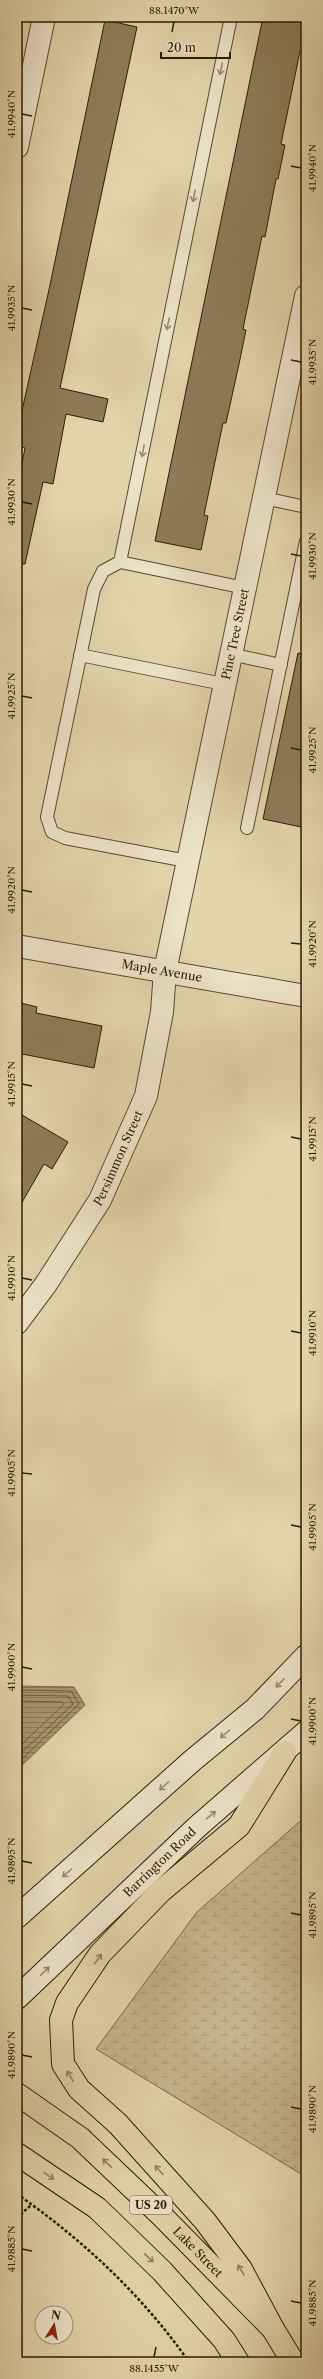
<svg xmlns="http://www.w3.org/2000/svg" width="323" height="2379" viewBox="0 0 323 2379" font-family="'Libre Caslon Text',serif">
<defs>
<pattern id="wetland-marsh" width="20" height="14" patternUnits="userSpaceOnUse"><rect width="20" height="14" fill="#c4b48e"/><path d="M1 5h8M5 5V1M11 12h8M15 12V8" fill="none" stroke="#a99a79"/></pattern>
<pattern id="water-rules" width="6" height="5" patternUnits="userSpaceOnUse"><rect width="6" height="5" fill="#a69572"/><path d="M0 2.5h6" fill="none" stroke="#88795b"/></pattern>
</defs>
<rect width="100%" height="100%" fill="#e2d4ab"/>
<filter id="stains"><feTurbulence type="fractalNoise" baseFrequency=".005" numOctaves="4"/><feColorMatrix values="0 0 0 0 .2 0 0 0 0 .09 0 0 0 0 .02 0 0 0 .5 -.17"/></filter>
<radialGradient id="worn" r=".72"><stop offset=".6" stop-color="#630" stop-opacity="0"/><stop offset="1" stop-color="#630" stop-opacity=".3"/></radialGradient>
<path fill="url(#wetland-marsh)" stroke="#7a6748" d="M306,1816V2177L96,2049L197,1912Z"/>
<path fill="url(#water-rules)" stroke="#776445" d="M17,1686L74,1687L85,1705L17,1770Z"/>
<g fill="none" stroke-linecap="round" stroke-linejoin="round">
<path stroke="#6c583a" stroke-width="1" d="M17,1690L71,1691L79,1704L17,1764
M17,1695L68,1696L73,1704L17,1757
M17,1701L62,1702L64,1704L17,1749"/>
</g>
<path fill="#8d7b5a" stroke="#311a02" d="M263,17H306V37L303,52L300,51L281,144L285,145L278,179H276L265,237L262,236L243,329L246,330L239,364L226,423H223L204,515L208,516L201,550L155,541Z
M105,20L137,27L60,388L108,399L103,422L66,414L53,484L43,482L25,564H17V489L25,448L17,446V433L50,285Z
M298,653L306,654V828L263,819Z
M17,1002L37,1007L36,1013L102,1026L94,1068L17,1053Z
M17,1112L68,1142L52,1169L44,1164L17,1211Z"/>
<g fill="none" stroke-linecap="round" stroke-linejoin="round">
<defs>
<path id="lane" d="M264,498L306,507
M120,562L231,17
M230,654L281,665
M80,655L223,684
M247,828L306,541
M187,861L65,838L52,832L47,817L94,589L103,571L120,562L245,588"/>
<g id="street">
<path d="M17,147L44,17"/>
<path id="s1" d="M17,946L306,996"/>
<path id="s2" d="M17,1323L46,1284L100,1200L146,1096L162,1012L165,971L306,296"/>
</g>
<g id="secondary">
<path d="M17,1917L193,1760L255,1709L306,1656"/>
<path id="s3" d="M17,1998L197,1827L306,1732"/>
</g>
<g id="highway">
<path id="s4" d="M17,2094L80,2138L162,2216L273,2329L293,2362"/>
<path d="M17,2154L97,2208L162,2271L224,2340L238,2362"/>
<path d="M273,2329L241,2269L205,2221L118,2124L79,2089L63,2064L61,2020L67,2003L100,1954L161,1891L239,1826L285,1752"/>
</g>
</defs>
<use href="#lane" stroke="#5d482c" stroke-width="14"/>
<use href="#street" stroke="#5d482c" stroke-width="24"/>
<use href="#secondary" stroke="#311a02" stroke-width="24"/>
<use href="#highway" stroke="#311a02" stroke-width="24"/>
<path stroke="#311a02" stroke-width="2.5" stroke-dasharray="3 2" stroke-linecap="butt" d="M17,2194C83,2240 143,2296 189,2362
M17,2218L31,2205"/>
<use href="#lane" stroke="#ece3c8" stroke-width="12"/>
<use href="#street" stroke="#ece3c8" stroke-width="22"/>
<use href="#secondary" stroke="#ece3c8" stroke-width="22"/>
<use href="#highway" stroke="#e2d4ab" stroke-width="22"/>
<path stroke="#311a02" stroke-width="3" stroke-dasharray="7 7" stroke-linecap="butt" d="M17,2359L35,2362"/>
</g>
<defs><path id="oneway-shaft" d="M-6 0H5M1.5-3L5.5 0L1.5 3" fill="none" stroke-width="1.6" stroke-linecap="round" stroke-linejoin="round"/></defs>
<g stroke="#98896f">
<use href="#oneway-shaft" transform="translate(221 69) rotate(102)"/>
<use href="#oneway-shaft" transform="translate(194 196) rotate(102)"/>
<use href="#oneway-shaft" transform="translate(168 324) rotate(102)"/>
<use href="#oneway-shaft" transform="translate(143 451) rotate(101)"/>
<use href="#oneway-shaft" transform="translate(280 1683) rotate(134)"/>
<use href="#oneway-shaft" transform="translate(225 1734) rotate(140)"/>
<use href="#oneway-shaft" transform="translate(164 1786) rotate(138)"/>
<use href="#oneway-shaft" transform="translate(211 1815) rotate(-40)"/>
<use href="#oneway-shaft" transform="translate(67 1873) rotate(138)"/>
<use href="#oneway-shaft" transform="translate(45 1971) rotate(-44)"/>
</g>
<g stroke="#92805f">
<use href="#oneway-shaft" transform="translate(98 1959) rotate(-54)"/>
<use href="#oneway-shaft" transform="translate(70 2076) rotate(-122)"/>
<use href="#oneway-shaft" transform="translate(107 2163) rotate(-137)"/>
<use href="#oneway-shaft" transform="translate(159 2170) rotate(-132)"/>
<use href="#oneway-shaft" transform="translate(49 2176) rotate(34)"/>
<use href="#oneway-shaft" transform="translate(149 2258) rotate(44)"/>
<use href="#oneway-shaft" transform="translate(241 2270) rotate(-122)"/>
</g>
<path fill="none" stroke="#311a02" stroke-width="1.5" d="M172,32L174,22M22,114L32,116M291,166L301,168M22,308L32,310M291,360L301,362M22,502L32,504M291,554L301,556M22,696L32,698M291,748L301,750M22,890L32,892M291,943L301,944M22,1084L32,1086M291,1137L301,1139M22,1278L32,1280M291,1331L301,1333M22,1473L32,1474M291,1525L301,1527M22,1667L32,1669M291,1719L301,1721M22,1861L32,1863M291,1913L301,1915M22,2055L32,2057M291,2107L301,2109M22,2249L32,2251M291,2301L301,2303M154,2357L156,2347"/>
<g text-anchor="middle" stroke-width="3" stroke-linejoin="round" paint-order="stroke">
<rect fill="#ece3c8" stroke="#69563d" stroke-width="1" x="130" y="2196" width="42" height="18" rx="3"/>
<g font-size="11" font-weight="bold" fill="#311a02">
<text x="151" y="2209">US 20</text>
</g>
<g font-size="12" fill="#311a02" stroke="#ece3c8">
<text dy="4" stroke="none"><textPath href="#s2" startOffset="733">Pine Tree Street</textPath></text>
<text dy="4" stroke="none"><textPath href="#s1" startOffset="147">Maple Avenue</textPath></text>
<text dy="4" stroke="none"><textPath href="#s2" startOffset="194">Persimmon Street</textPath></text>
<text dy="4" stroke="none"><textPath href="#s3" startOffset="197">Barrington Road</textPath></text>
<text dy="4" stroke="none"><textPath href="#s4" startOffset="241">Lake Street</textPath></text>
</g>
</g>
<rect width="323" height="2379" fill="none" stroke="#e2d4ab" stroke-width="44"/>
<g transform="translate(54 2325) rotate(11)"><circle r="19" fill="#ece3c8" stroke="#a19379"/>
<path d="M0-3L7 15L0 10L-7 15Z" fill="#8f2418"/>
<text y="-6" font-size="11" font-weight="bold" text-anchor="middle" fill="#311a02">N</text>
</g>
<path d="M161 52v6h69v-6" fill="none" stroke="#311a02" stroke-width="2"/>
<text x="167" y="52" font-size="12" fill="#311a02" stroke="#ece3c8" stroke-width="3" paint-order="stroke">20 m</text>
<rect x="22" y="22" width="279" height="2335" fill="none" stroke="#311a02" stroke-width="1.5"/>
<g font-size="10" text-anchor="middle" fill="#311a02">
<text x="174" y="14">88.1470°W</text>
<text transform="translate(11 114) rotate(-90)" y="4">41.9940°N</text>
<text transform="translate(312 168) rotate(-90)" y="4">41.9940°N</text>
<text transform="translate(11 308) rotate(-90)" y="4">41.9935°N</text>
<text transform="translate(312 362) rotate(-90)" y="4">41.9935°N</text>
<text transform="translate(11 502) rotate(-90)" y="4">41.9930°N</text>
<text transform="translate(312 556) rotate(-90)" y="4">41.9930°N</text>
<text transform="translate(11 696) rotate(-90)" y="4">41.9925°N</text>
<text transform="translate(312 750) rotate(-90)" y="4">41.9925°N</text>
<text transform="translate(11 890) rotate(-90)" y="4">41.9920°N</text>
<text transform="translate(312 944) rotate(-90)" y="4">41.9920°N</text>
<text transform="translate(11 1084) rotate(-90)" y="4">41.9915°N</text>
<text transform="translate(312 1139) rotate(-90)" y="4">41.9915°N</text>
<text transform="translate(11 1278) rotate(-90)" y="4">41.9910°N</text>
<text transform="translate(312 1333) rotate(-90)" y="4">41.9910°N</text>
<text transform="translate(11 1473) rotate(-90)" y="4">41.9905°N</text>
<text transform="translate(312 1527) rotate(-90)" y="4">41.9905°N</text>
<text transform="translate(11 1667) rotate(-90)" y="4">41.9900°N</text>
<text transform="translate(312 1721) rotate(-90)" y="4">41.9900°N</text>
<text transform="translate(11 1861) rotate(-90)" y="4">41.9895°N</text>
<text transform="translate(312 1915) rotate(-90)" y="4">41.9895°N</text>
<text transform="translate(11 2055) rotate(-90)" y="4">41.9890°N</text>
<text transform="translate(312 2109) rotate(-90)" y="4">41.9890°N</text>
<text transform="translate(11 2249) rotate(-90)" y="4">41.9885°N</text>
<text transform="translate(312 2303) rotate(-90)" y="4">41.9885°N</text>
<text x="154" y="2372">88.1455°W</text>
</g>
<rect width="100%" height="100%" filter="url(#stains)"/>
<rect width="100%" height="100%" fill="url(#worn)"/>
</svg>
